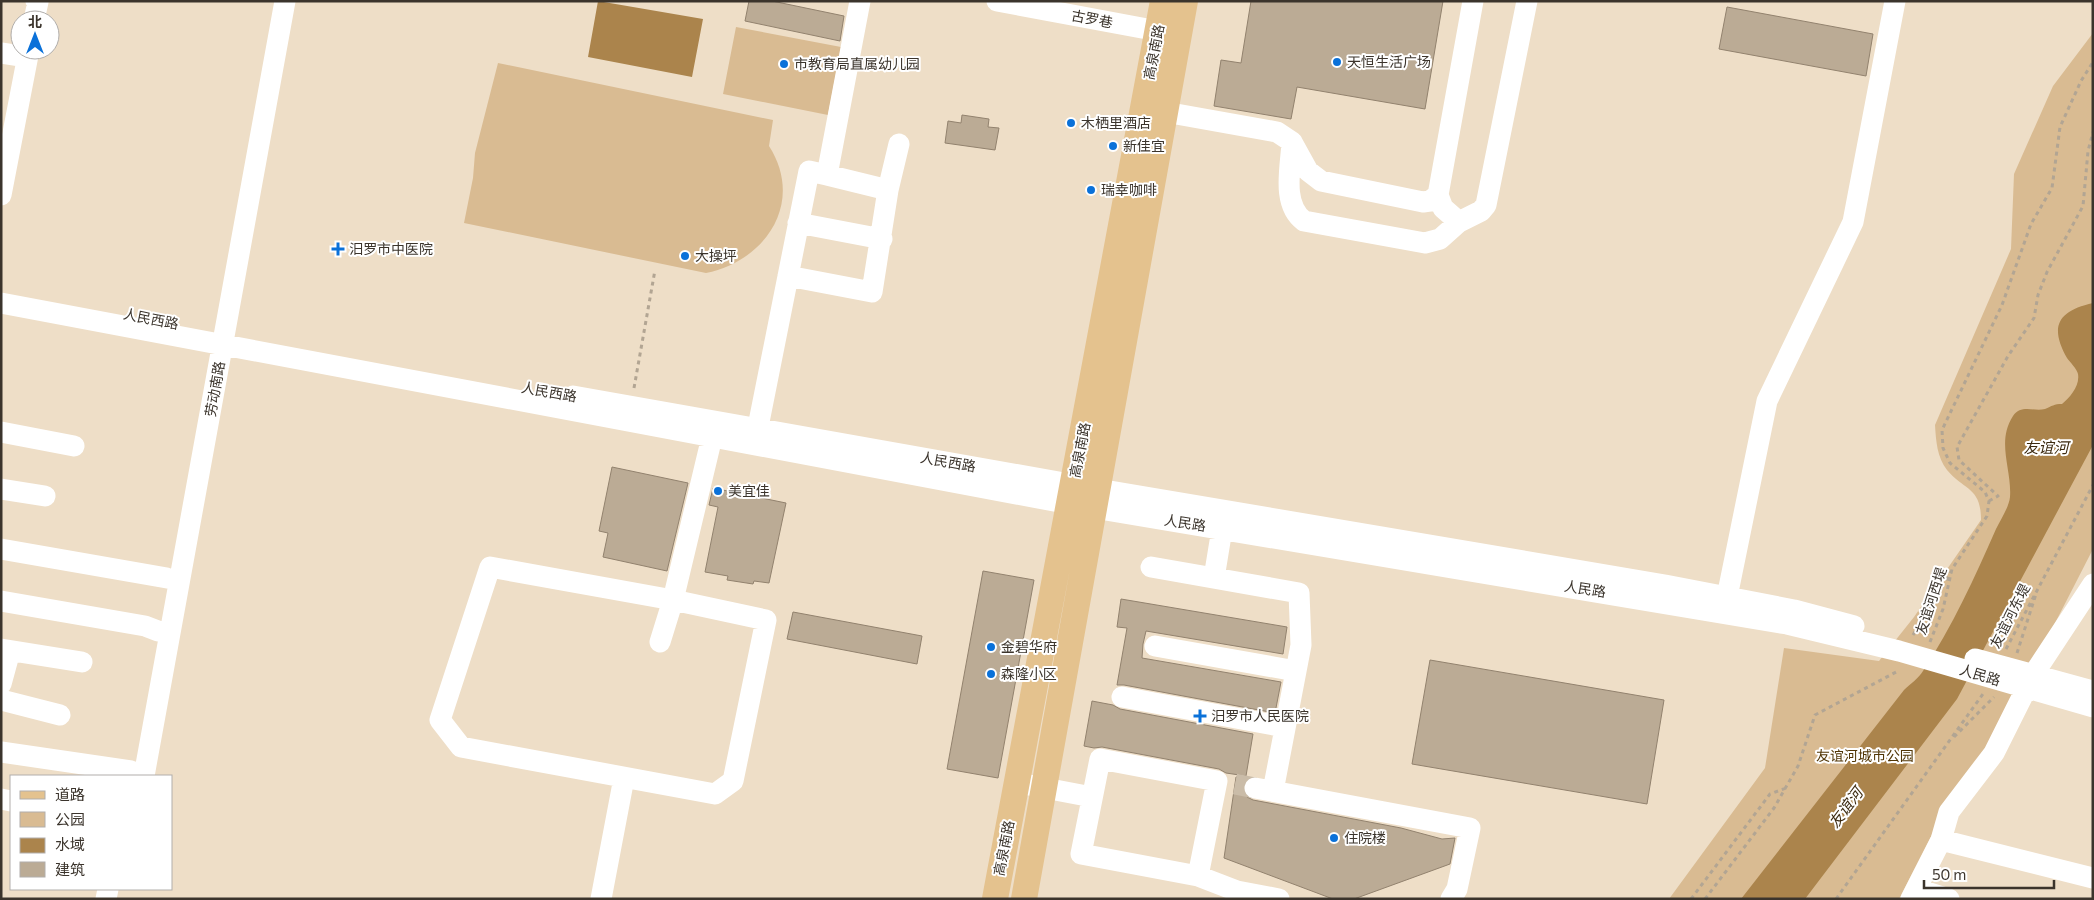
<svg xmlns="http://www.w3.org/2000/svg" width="2094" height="900" viewBox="0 0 2094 900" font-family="Commissioner,'Noto Sans SC',sans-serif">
<rect width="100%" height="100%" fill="#eedec7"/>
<path fill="#d9bb92" d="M736,27L841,47L828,115L723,94Z
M2093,33V549L1990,750L1945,809L1899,899H1669L1765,768L1784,648L1879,661L1914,617L1981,520C1981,487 1965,491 1947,470C1937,457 1936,441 1935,425L2011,249L2014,174L2053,86Z
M498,63L773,120L769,146C805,202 766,261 706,273L464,223L473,178L475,153Z"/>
<path fill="#ab844c" d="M598,1L703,19L692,77L588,57Z
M2093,303V445L1957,699L1805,899H1741L1904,690C1910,684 1919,678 1923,671C1952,627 1975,577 1996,529C2001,519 2009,507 2010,497C2012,469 1996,442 2013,416C2021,404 2034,412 2045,409C2052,406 2054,404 2062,404C2070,397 2080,386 2078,374C2077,369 2070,362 2067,358C2049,326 2058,311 2093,303Z"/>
<path fill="#bbab95" stroke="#92826e" d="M749,1H772L844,16L840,41L745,21Z
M1251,1H1443L1425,109L1297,87L1291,119L1214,106L1221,60L1241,63Z
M1727,7L1873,34L1866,76L1719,49Z
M962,115L989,119L988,127L999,128L995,150L945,143L948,121L961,123Z
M612,467L688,483L667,571L603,557L608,533L599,531Z
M713,488L786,503L769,583L754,581L753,584L727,580L728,576L705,572L718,507L709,505Z
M983,571L1034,580L998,778L947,769Z
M1121,599L1287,627L1283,654L1146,631L1143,644L1142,658L1281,682L1275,713L1124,685H1117L1127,628L1117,627Z
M793,612L922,636L917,664L787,639Z
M1430,660L1664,700L1647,804L1412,764Z
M1092,701L1113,705L1120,709L1253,734L1246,776L1226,773L1219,769L1102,747L1094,748L1084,746Z
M1236,777L1248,778L1243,785V792L1247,797L1253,800L1401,828L1442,839L1455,838L1450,864L1354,899H1333L1224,858Z"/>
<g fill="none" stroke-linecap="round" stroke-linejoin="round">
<path stroke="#cabca8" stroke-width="21" stroke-dasharray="21 11" stroke-linecap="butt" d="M1235,784L1255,788"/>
<path stroke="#b2a593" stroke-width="3" stroke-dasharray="4 4" stroke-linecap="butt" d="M634,388L655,270
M1989,501L1998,496L1959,460L1957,447L2008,356L2034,318L2038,295L2047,272L2083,206L2088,151L2093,132
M1913,635L1951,572
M1930,642L1943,609L1952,569L1987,516L1989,501L1985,492L1950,463L1943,448L1942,430L2002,305L2031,224L2052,188L2060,127L2081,81L2093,62
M2006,649L2093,485
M2017,653L2036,594
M1954,737L1994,697
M1691,899L1770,794L1786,788
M1705,899L1774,808L1798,766L1815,715L1898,671
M1836,899L1983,694"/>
<path stroke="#fff" stroke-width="21" d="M997,1L1158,31
M34,20L38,2L36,1
M1,53L27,57
M1165,112L1277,132L1292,142C1291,166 1281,204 1304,221L1425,243L1440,239L1459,222L1481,211L1486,205L1527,1
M1292,142L1308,171L1321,181L1423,202L1430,201L1438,195
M827,175L888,190
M1,195L29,50
M1459,222L1443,208L1438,195L1473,1
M798,223L882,239
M788,276L872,292L888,190L899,144
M1,303L1070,504L1787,624L1899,651L2093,707
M573,396L1098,489L1665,585L1794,610L1854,626
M1,432L74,446
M755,442L809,171L827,175L860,1
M1,489L45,496
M1,549L167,578
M490,567L673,600L766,620L733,781L715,794L461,747L440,720Z
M1151,567L1299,593L1301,645L1273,791
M1214,578L1222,529
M1727,597L1767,401L1853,222L1895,1
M1,601L145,626L158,631
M660,642L673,600L712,437
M1155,646L1296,671
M1,649L82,662
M1975,659L2093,691
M1,684L10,651
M1122,697L1285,727
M1,700L60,715
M1,752L131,771
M1100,759L1217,781L1198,876L1081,854Z
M144,776L285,1
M1029,785L1092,797
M1255,788L1470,828L1457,889L1451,899
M1,799L11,801
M1941,840L2093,878
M1198,876L1237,891L1279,899
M1917,889L1949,899
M106,899L108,889
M601,899L624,778
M1911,899L1941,840L1949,812L1994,753L2033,675L2093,584"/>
<path stroke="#e4c28e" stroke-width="26" d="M995,899L1163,1
M1024,899L1185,1"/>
</g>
<g fill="#0a71d9" stroke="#fff" stroke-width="2">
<circle cx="1337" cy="62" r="5"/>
<circle cx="784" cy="64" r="5"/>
<circle cx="1071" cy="123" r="5"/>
<circle cx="1113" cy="146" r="5"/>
<circle cx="1091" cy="190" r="5"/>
<path d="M335.5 241.5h5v5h5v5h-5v5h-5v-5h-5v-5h5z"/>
<circle cx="685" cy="256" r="5"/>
<circle cx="718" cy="491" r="5"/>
<circle cx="991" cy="647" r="5"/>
<circle cx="991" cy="674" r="5"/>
<path d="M1197.5 708.5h5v5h5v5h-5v5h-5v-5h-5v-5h5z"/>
<circle cx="1334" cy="838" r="5"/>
</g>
<g text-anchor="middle" stroke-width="4" stroke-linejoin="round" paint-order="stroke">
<g font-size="14" fill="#3b342c" stroke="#fff">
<text transform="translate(1092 19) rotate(11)" y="5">古罗巷</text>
<text transform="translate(1154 52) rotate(-79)" y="5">高泉南路</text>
<text transform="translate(151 319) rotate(11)" y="5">人民西路</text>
<text transform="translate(215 389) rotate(-80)" y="5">劳动南路</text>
<text transform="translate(549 392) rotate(10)" y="5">人民西路</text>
<text transform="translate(1080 450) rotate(-79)" y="5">高泉南路</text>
<text transform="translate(948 462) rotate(10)" y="5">人民西路</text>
<text transform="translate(1185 523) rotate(9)" y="5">人民路</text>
<text transform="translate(1585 589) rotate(9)" y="5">人民路</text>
<text transform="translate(1931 601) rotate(-72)" y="5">友谊河西堤</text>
<text transform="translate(2010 616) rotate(-63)" y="5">友谊河东堤</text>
<text transform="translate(1980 675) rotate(17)" y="5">人民路</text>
<text transform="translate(1004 848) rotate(-79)" y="5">高泉南路</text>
</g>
<g font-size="14" fill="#3b342c" stroke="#fff" text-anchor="start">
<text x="1347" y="67">天恒生活广场</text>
<text x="794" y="69">市教育局直属幼儿园</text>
<text x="1081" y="128">木栖里酒店</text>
<text x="1123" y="151">新佳宜</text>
<text x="1101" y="195">瑞幸咖啡</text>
<text x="349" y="254">汨罗市中医院</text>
<text x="695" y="261">大操坪</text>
<text x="728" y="496">美宜佳</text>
<text x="1001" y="652">金碧华府</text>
<text x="1001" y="679">森隆小区</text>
<text x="1211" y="721">汨罗市人民医院</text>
<text x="1344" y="843">住院楼</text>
</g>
<g font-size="14" fill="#513606" stroke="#fff">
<text x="1865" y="761">友谊河城市公园</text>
</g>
<g font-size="15" font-style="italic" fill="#3b290f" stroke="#fff">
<text x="2046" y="453">友谊河</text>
<text transform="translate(1846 808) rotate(-53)" y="5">友谊河</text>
</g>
</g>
<rect width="2094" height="900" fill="none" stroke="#3b342c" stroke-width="5"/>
<rect x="10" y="775" width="162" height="115" fill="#ffffff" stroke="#b1aeab"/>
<rect x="20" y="791" width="25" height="8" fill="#e4c28e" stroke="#b1aeab"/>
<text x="55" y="800" font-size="15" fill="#3b342c">道路</text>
<rect x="20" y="812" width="25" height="15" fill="#d9bb92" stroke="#b1aeab"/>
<text x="55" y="825" font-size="15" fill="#3b342c">公园</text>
<rect x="20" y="838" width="25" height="15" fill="#ab844c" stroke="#b1aeab"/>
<text x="55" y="850" font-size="15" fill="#3b342c">水域</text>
<rect x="20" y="862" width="25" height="15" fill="#bbab95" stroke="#b1aeab"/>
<text x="55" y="875" font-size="15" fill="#3b342c">建筑</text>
<g transform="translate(35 35)"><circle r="24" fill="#ffffff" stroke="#b1aeab"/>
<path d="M0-4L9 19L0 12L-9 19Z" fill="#0a71d9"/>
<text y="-8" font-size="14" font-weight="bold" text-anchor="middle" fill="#3b342c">北</text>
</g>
<path d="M1924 880v8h130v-8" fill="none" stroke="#3b342c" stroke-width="2.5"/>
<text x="1932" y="880" font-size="15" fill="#3b342c" stroke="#ffffff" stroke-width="4" paint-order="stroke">50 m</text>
</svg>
